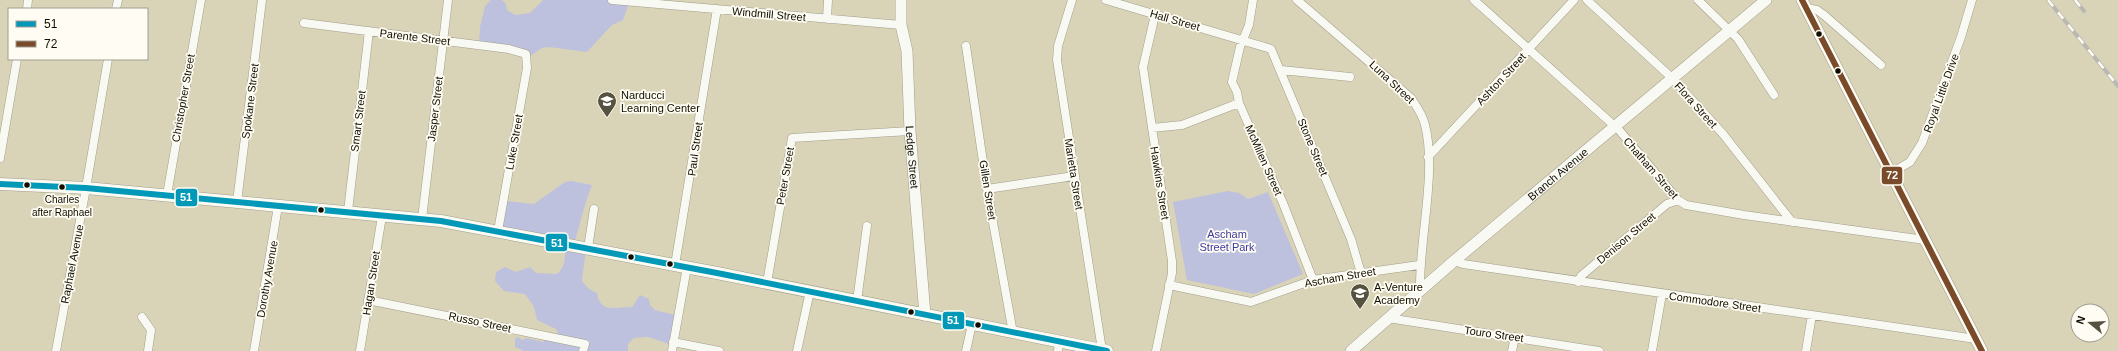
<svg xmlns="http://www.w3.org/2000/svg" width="2118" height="351" viewBox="0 0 2118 351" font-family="Arial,sans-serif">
<rect width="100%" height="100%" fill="#d9d4b8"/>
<path fill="#bec1de" d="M491,0H502L506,4L507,10L515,15L530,13L543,0H615L629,3L623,20L612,25L587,52L549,47L542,48L526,59L520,53L479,45L480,27L485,6Z
M571,181L592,185C584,205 580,224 574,244L586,249L582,281L589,289L597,293C600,315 618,306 632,307L640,295L649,299L650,305L655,310L679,316L672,345L648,337L634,338L628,344V351H524L515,347V338L518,337L522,340L527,338L543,342L548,337L554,338L558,332L556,329L537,320L534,307L525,294L504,291L495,281L496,272L505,267L516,272L530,267L536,273L557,274C567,265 564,257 566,244L501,230L506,201L534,204L565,182Z
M1228,191L1239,193L1248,199L1268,192L1303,274L1254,294L1187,280L1173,202Z"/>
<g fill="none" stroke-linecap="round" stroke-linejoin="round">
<defs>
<path id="street" d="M612,0L901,25
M1072,0L1058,46L1057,60L1102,350
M1106,0L1271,49L1351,239L1361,273
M1253,0L1249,25L1240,47L1232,82L1237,92L1239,103L1283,203L1313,280
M1297,0L1411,98C1417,107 1423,115 1425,125C1437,172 1419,239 1420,290
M1474,0L1619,130L1678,200L1686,205L1744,215L1925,240
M1587,0L1672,78L1723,134L1792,222
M1698,0L1738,39L1774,95
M1806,8L1817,10L1824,15L1881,65
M27,9L28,0
M116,9L118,0
M1155,15L1143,67L1172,261V273L1156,351
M827,19L828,0
M304,23L509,49L526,54L527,68L498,231
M966,46L987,189L1013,333
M1281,70L1350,77
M1152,128L1182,125L1239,103
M1428,157L1574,0
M0,158L17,59
M1891,173L1910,162L1922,143L1961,37L1972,0
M987,189L1074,176
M167,195L201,0
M237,202L262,0
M348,211L369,31
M422,219L448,0
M588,248L594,209
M1454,261L1463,264L1976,339
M675,265L717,9
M1578,282L1581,276L1667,204L1678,200
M767,283L792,138L910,131
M1169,285L1251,302L1313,280L1419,265
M368,300L585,344L583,351
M857,301L867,226
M142,317L151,330L148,351
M1388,318L1599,351
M673,342L719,351
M56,351L86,188L108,59
M254,351L278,206
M360,351L382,216
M672,351L687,267
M797,351L810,291
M966,351L972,324
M1058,351L1059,342
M1512,351L1515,337
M1652,351L1662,294
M1806,351L1812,315"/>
<g id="secondary">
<path id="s1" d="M901,0V25L907,51L910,131L925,315"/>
<path d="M1802,0L1982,351"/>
<path id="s2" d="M1351,351L1454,261L1766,0"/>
</g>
<path id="primary" d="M0,184L86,188L441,221L717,273L1107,351"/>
</defs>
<use href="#street" stroke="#a19d88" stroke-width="9"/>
<use href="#secondary" stroke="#a19d88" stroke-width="12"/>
<use href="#primary" stroke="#a19d88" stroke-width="13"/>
<use href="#street" stroke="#f9f9f4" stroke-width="8"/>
<use href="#secondary" stroke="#f9f9f4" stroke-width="11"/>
<use href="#primary" stroke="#f9f9f4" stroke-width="12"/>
<defs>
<path id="rail" d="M2048,0L2118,86
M2075,0L2084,11"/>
</defs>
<use href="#rail" stroke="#bab8b2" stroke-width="4"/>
<use href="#rail" stroke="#fffdf3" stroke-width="2.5" stroke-dasharray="8" stroke-linecap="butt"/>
<defs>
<path id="bus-1" d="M0,184L86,188L441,221L717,273L1107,351"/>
<path id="bus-2" d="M1802,0L1982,351"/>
</defs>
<use href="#bus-1" stroke="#fffdf3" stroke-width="9"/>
<use href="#bus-2" stroke="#fffdf3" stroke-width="9"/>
<use href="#bus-1" stroke="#0299b9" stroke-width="6"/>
<use href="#bus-2" stroke="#7a4b2a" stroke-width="6"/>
</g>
<defs>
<symbol id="school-pin" viewBox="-11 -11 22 30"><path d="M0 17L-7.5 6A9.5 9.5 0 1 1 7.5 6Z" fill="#565240" stroke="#fffdf3"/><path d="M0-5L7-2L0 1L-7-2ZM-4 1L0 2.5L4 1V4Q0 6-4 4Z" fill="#fff"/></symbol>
</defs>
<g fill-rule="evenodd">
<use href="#school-pin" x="596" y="90" width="22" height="30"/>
<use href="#school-pin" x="1349" y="282" width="22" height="30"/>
</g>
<g fill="#100c00" stroke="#fffdf3" stroke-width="1.5">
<circle cx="1819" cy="34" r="3.5"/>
<circle cx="1838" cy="71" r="3.5"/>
<circle cx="27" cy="185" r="3.5"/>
<circle cx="62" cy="187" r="3.5"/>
<circle cx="321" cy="210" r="3.5"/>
<circle cx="631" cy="257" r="3.5"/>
<circle cx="670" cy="264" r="3.5"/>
<circle cx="911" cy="312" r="3.5"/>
<circle cx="978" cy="325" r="3.5"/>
</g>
<g text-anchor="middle" stroke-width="3.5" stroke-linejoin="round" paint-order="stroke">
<g font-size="10" fill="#100c00" stroke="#fffdf3">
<text x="62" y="203">Charles<tspan x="62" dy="13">after Raphael</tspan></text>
</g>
<g font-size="11" fill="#100c00" stroke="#fffdf3">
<text transform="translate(769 14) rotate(5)" y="4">Windmill Street</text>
<text transform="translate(1175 20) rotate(16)" y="4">Hall Street</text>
<text transform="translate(415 37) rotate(7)" y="4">Parente Street</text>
<text transform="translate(1501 79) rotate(-47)" y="4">Ashton Street</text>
<text transform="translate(1392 82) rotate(43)" y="4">Luna Street</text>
<text transform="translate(1941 93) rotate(-70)" y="4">Royal Little Drive</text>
<text transform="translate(183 98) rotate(-80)" y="4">Christopher Street</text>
<text transform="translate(250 101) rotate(-83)" y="4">Spokane Street</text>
<text transform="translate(1696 105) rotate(48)" y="4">Flora Street</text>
<text transform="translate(435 109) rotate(-83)" y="4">Jasper Street</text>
<text transform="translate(358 121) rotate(-83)" y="4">Smart Street</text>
<text transform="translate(514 142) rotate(-80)" y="4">Luke Street</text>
<text transform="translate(1313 147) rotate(67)" y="4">Stone Street</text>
<text transform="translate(695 149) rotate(-82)" y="4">Paul Street</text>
<text dy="4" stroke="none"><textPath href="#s1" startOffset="158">Ledge Street</textPath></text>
<text transform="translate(1264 160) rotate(66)" y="4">McMillen Street</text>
<text transform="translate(1651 168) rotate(49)" y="4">Chatham Street</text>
<text transform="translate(1074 174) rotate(81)" y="4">Marietta Street</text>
<text dy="4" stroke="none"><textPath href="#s2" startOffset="272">Branch Avenue</textPath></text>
<text transform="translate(785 176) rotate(-80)" y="4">Peter Street</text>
<text transform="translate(1160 183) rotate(81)" y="4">Hawkins Street</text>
<text transform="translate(988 190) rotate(81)" y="4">Gillen Street</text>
<text transform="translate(1626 238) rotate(-40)" y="4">Denison Street</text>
<text transform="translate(72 264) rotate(-79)" y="4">Raphael Avenue</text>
<text transform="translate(1340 277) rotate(-10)" y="4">Ascham Street</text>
<text transform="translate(267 279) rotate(-80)" y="4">Dorothy Avenue</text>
<text transform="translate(371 283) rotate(-81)" y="4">Hagan Street</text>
<text transform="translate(1715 302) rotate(8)" y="4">Commodore Street</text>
<text transform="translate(480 322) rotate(12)" y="4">Russo Street</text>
<text transform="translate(1494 334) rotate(8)" y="4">Touro Street</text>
</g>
<g font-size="11" fill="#100c00" stroke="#fffdf3" text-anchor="start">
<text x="621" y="99">Narducci<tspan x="621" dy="13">Learning Center</tspan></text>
<text x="1374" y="291">A-Venture<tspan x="1374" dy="13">Academy</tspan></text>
</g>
<g font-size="11" fill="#3d39a0" stroke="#fffdf3">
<text x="1227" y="238">Ascham<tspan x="1227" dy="13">Street Park</tspan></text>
</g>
</g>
<g stroke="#fffdf3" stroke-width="1.5">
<rect x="1881" y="166" width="22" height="19" rx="4" fill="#7a4b2a"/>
<rect x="175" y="188" width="23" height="19" rx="4" fill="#0299b9"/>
<rect x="545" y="233" width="23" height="19" rx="4" fill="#0299b9"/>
<rect x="942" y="311" width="23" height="19" rx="4" fill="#0299b9"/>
</g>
<g font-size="11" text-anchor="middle" font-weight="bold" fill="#fff">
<text x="1892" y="179">72</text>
<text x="186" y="201">51</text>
<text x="557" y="247">51</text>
<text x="953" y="324">51</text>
</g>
<rect x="8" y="8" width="140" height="52" fill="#fffdf3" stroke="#9f9d92"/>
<rect x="16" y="21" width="20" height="6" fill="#0299b9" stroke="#9f9d92"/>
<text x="44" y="28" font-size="12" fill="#100c00">51</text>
<rect x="16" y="41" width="20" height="6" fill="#7a4b2a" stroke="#9f9d92"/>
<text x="44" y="48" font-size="12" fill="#100c00">72</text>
<g transform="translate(2090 323) rotate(288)"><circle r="19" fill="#fffdf3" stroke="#9f9d92"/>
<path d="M0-3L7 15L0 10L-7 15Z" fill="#565240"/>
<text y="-6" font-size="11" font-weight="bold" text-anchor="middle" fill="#100c00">N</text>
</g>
</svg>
